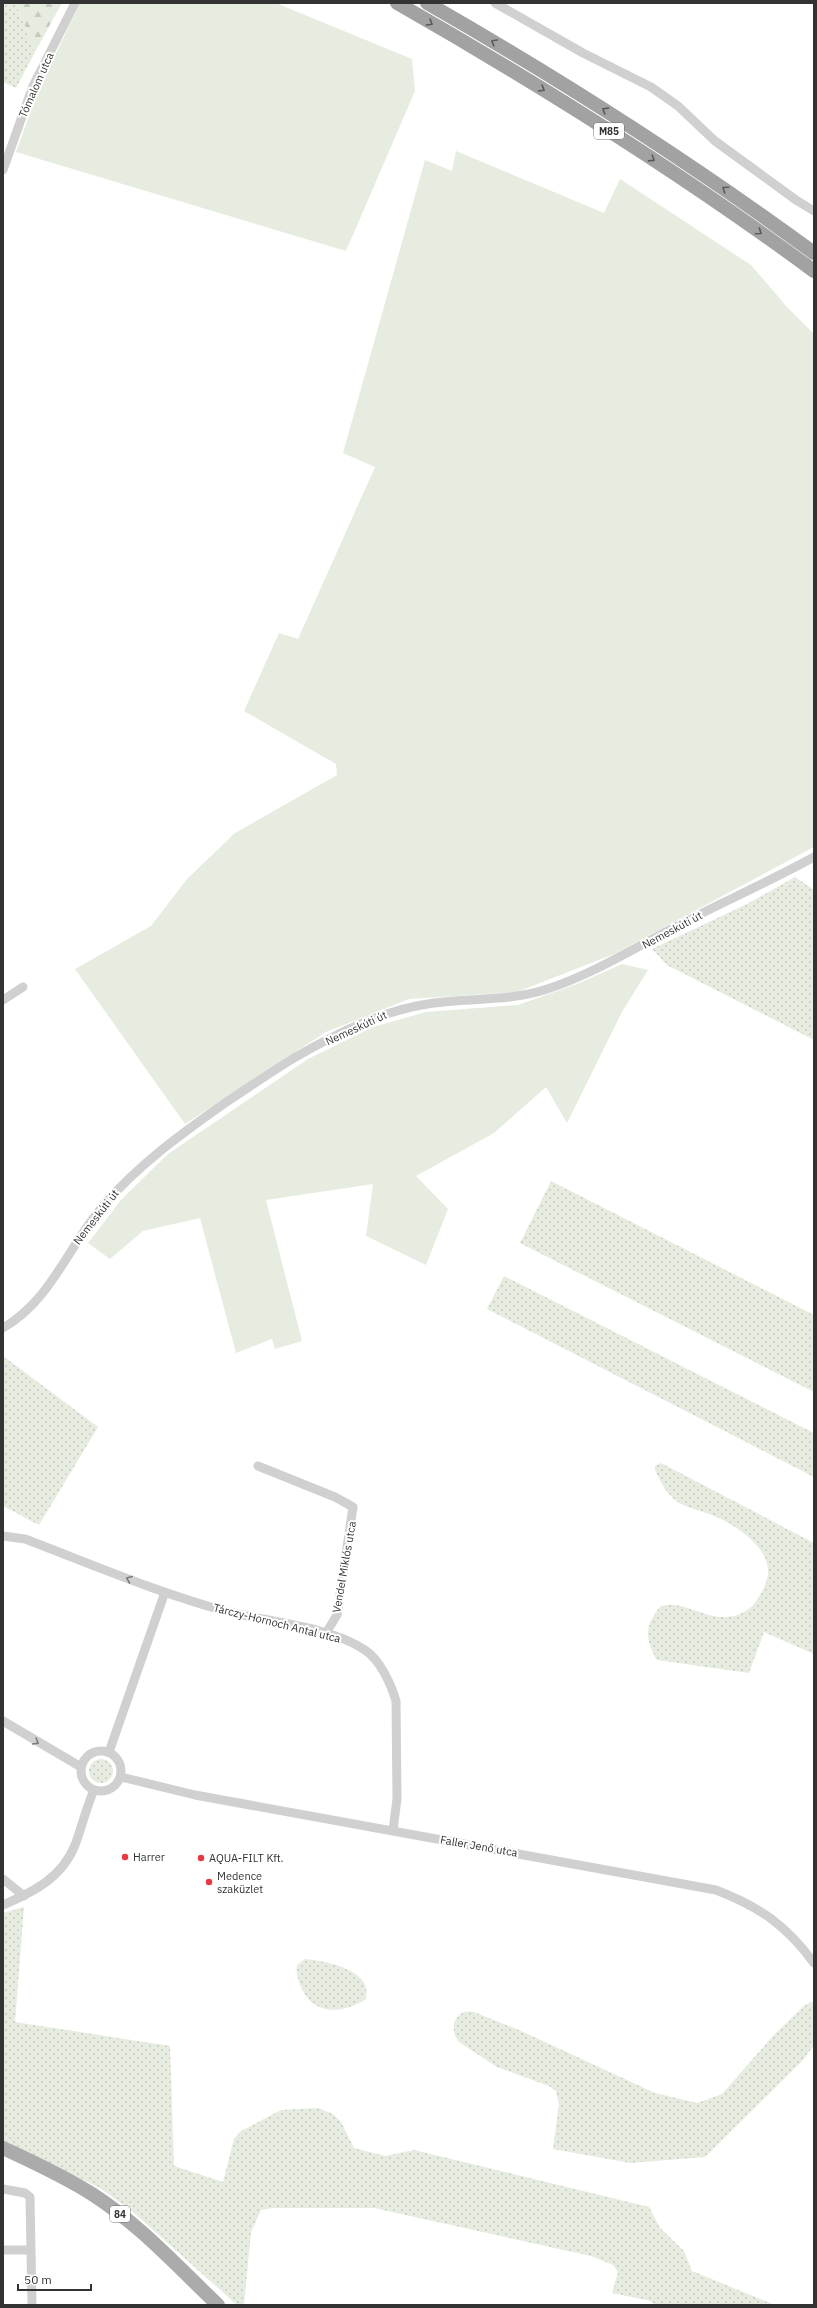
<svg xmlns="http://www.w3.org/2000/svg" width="817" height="2308" viewBox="0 0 817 2308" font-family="'IBM Plex Sans',sans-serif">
<defs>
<pattern id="grass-dots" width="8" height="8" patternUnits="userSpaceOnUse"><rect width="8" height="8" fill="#e6ecdf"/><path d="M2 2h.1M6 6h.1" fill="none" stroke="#c6cbc0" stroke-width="1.8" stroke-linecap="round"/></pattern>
<pattern id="forest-firs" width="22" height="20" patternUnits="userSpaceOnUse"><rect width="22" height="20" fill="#e6ecdf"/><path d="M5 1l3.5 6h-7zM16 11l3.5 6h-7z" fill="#c6cbc0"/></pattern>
</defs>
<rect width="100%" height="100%" fill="#fff"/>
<path fill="url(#grass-dots)" d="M3,3H16L35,52L16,88L3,82Z
M795,877L814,890V1040L667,965L652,949L749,903Z
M551,1181L814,1315V1392L520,1243Z
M504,1276L814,1433V1477L487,1309Z
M3,1356L98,1427L39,1525L3,1506Z
M661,1463L814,1543V1654L764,1632L749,1673L657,1660C645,1639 644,1626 660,1607C684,1596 711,1628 742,1613C754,1608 760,1596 765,1585C780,1553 737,1525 712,1515C702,1511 687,1508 678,1502C667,1495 660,1481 655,1470V1466Z
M89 1771a12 12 0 1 1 24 0a12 12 0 1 1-24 0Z
M24,1907L15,2022L170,2046L174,2166L223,2182L234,2139L241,2131L281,2110L318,2108L333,2114L341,2122L354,2148L385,2156L414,2150L649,2207L660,2228L684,2251L692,2271L775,2305H653L652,2302L647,2300L612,2293L618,2272L613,2265L591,2256L374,2208H273L261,2210L251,2232L244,2305H237L133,2212L100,2188L3,2141V1913Z
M305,1959C327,1961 376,1971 365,2000C343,2013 314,2016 302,1989C298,1980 296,1974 297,1965Z
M811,2002H814V2045L803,2060L705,2157L630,2163L553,2149L559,2104L556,2091L549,2086L497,2067L459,2042C448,2029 455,2008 474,2012L519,2030L655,2093L697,2103L722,2094L773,2036L804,2006Z"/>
<path fill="url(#forest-firs)" d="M16,3H62L35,52Z"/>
<path fill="#e6ecdf" d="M80,3H276L412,59L415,91L346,251L16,152L39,89Z
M456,151L604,213L620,179L751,265L787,307L814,334V847L614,954L517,992L409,999L326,1032L185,1124L75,969L151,926L187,879L235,833L337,775L336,764L244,711L279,633L298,639L375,467L343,453L425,160L452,171Z
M622,964L648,970L622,1012L567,1123L546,1087L494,1133L416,1176L448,1209L426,1265L366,1236L373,1184L266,1200L302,1341L275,1349L272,1339L236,1353L200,1218L143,1231L110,1259L88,1243L121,1200L168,1154L308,1059L373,1027L426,1012L518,1005L577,984Z"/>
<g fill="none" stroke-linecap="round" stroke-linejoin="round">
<path stroke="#d0d0d0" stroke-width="9" d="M495,3L583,53L651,87L678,106L715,141L796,200L814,211
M3,170L33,86L75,3
M3,1000L23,987
M3,1328C52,1299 67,1248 103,1206C138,1165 181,1134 225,1103C248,1088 271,1072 294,1058C337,1033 385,1009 434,1003C470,998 509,1001 544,990C583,978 623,955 658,936C709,908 763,885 814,857
M258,1466L335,1497L353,1507L337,1615L326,1633
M3,1536L25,1539C91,1564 156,1592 225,1611C267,1622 329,1626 365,1650C380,1660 391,1684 396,1701L397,1799L393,1830
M3,1721L81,1767
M81 1771a20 20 0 1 1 40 0a20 20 0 1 1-40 0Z
M109,1752L165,1592
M121,1777L195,1795L716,1890C760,1907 786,1925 814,1963
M3,1879L24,1896
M3,1905C33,1892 62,1878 75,1845C82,1827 86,1808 94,1790
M3,2189L25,2193L30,2197L32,2305
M3,2250H30"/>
<path stroke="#ababab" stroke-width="14" d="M3,2148C33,2162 64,2176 92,2194C139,2224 178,2267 218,2305"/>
<path stroke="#a2a2a2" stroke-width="14" d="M397,3C541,85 681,173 814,271
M427,3C560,79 690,162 814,253"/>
</g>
<defs><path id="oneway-chevron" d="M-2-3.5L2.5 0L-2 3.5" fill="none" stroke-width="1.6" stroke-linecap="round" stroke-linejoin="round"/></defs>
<g stroke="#5a5a5a">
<use href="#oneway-chevron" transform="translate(430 23) rotate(30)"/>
<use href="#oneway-chevron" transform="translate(494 42) rotate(-149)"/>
<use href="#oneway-chevron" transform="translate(542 89) rotate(31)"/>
<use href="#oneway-chevron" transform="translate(605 110) rotate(-148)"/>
<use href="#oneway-chevron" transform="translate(652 159) rotate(33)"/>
<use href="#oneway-chevron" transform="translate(725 189) rotate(-145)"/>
<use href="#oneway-chevron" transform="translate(759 232) rotate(35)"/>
</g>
<g stroke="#7a7a7a">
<use href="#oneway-chevron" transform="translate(129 1579) rotate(-159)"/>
<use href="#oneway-chevron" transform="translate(36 1742) rotate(31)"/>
</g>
<g fill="#e63946" stroke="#fff" stroke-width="1.5">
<circle cx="125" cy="1857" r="4"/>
<circle cx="201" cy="1858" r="4"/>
<circle cx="209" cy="1882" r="4"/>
</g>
<g text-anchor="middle" stroke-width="4" stroke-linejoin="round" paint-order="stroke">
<g fill="#fff" stroke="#707070" stroke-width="1">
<rect x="594" y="123" width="30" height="16" rx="3"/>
<rect x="110" y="2206" width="20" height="16" rx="3"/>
</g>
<g font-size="10" font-weight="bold" fill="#333">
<text x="609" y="135">M85</text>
<text x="120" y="2218">84</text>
</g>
<g font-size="11" fill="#333" stroke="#fff">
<text transform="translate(36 85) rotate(-66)" y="4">Tómalom utca</text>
<text transform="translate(672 930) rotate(-28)" y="4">Nemeskúti út</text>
<text transform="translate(356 1028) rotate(-25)" y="4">Nemeskúti út</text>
<text transform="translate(96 1217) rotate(-52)" y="4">Nemeskúti út</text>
<text transform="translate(344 1567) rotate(-80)" y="4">Vendel Miklós utca</text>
<text transform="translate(277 1623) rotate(14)" y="4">Tárczy-Hornoch Antal utca</text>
<text transform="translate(479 1846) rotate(10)" y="4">Faller Jenő utca</text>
</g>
<g font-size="11" fill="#333" stroke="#fff" text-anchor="start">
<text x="133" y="1861">Harrer</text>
<text x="209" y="1862">AQUA-FILT Kft.</text>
<text x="217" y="1880">Medence<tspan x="217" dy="13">szaküzlet</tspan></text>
</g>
</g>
<rect width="817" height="2308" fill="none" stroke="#333333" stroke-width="8"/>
<path d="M18 2284v6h73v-6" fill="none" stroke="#333333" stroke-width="2"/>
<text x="24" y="2284" font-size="12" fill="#333333" stroke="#ffffff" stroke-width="3" paint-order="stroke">50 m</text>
</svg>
